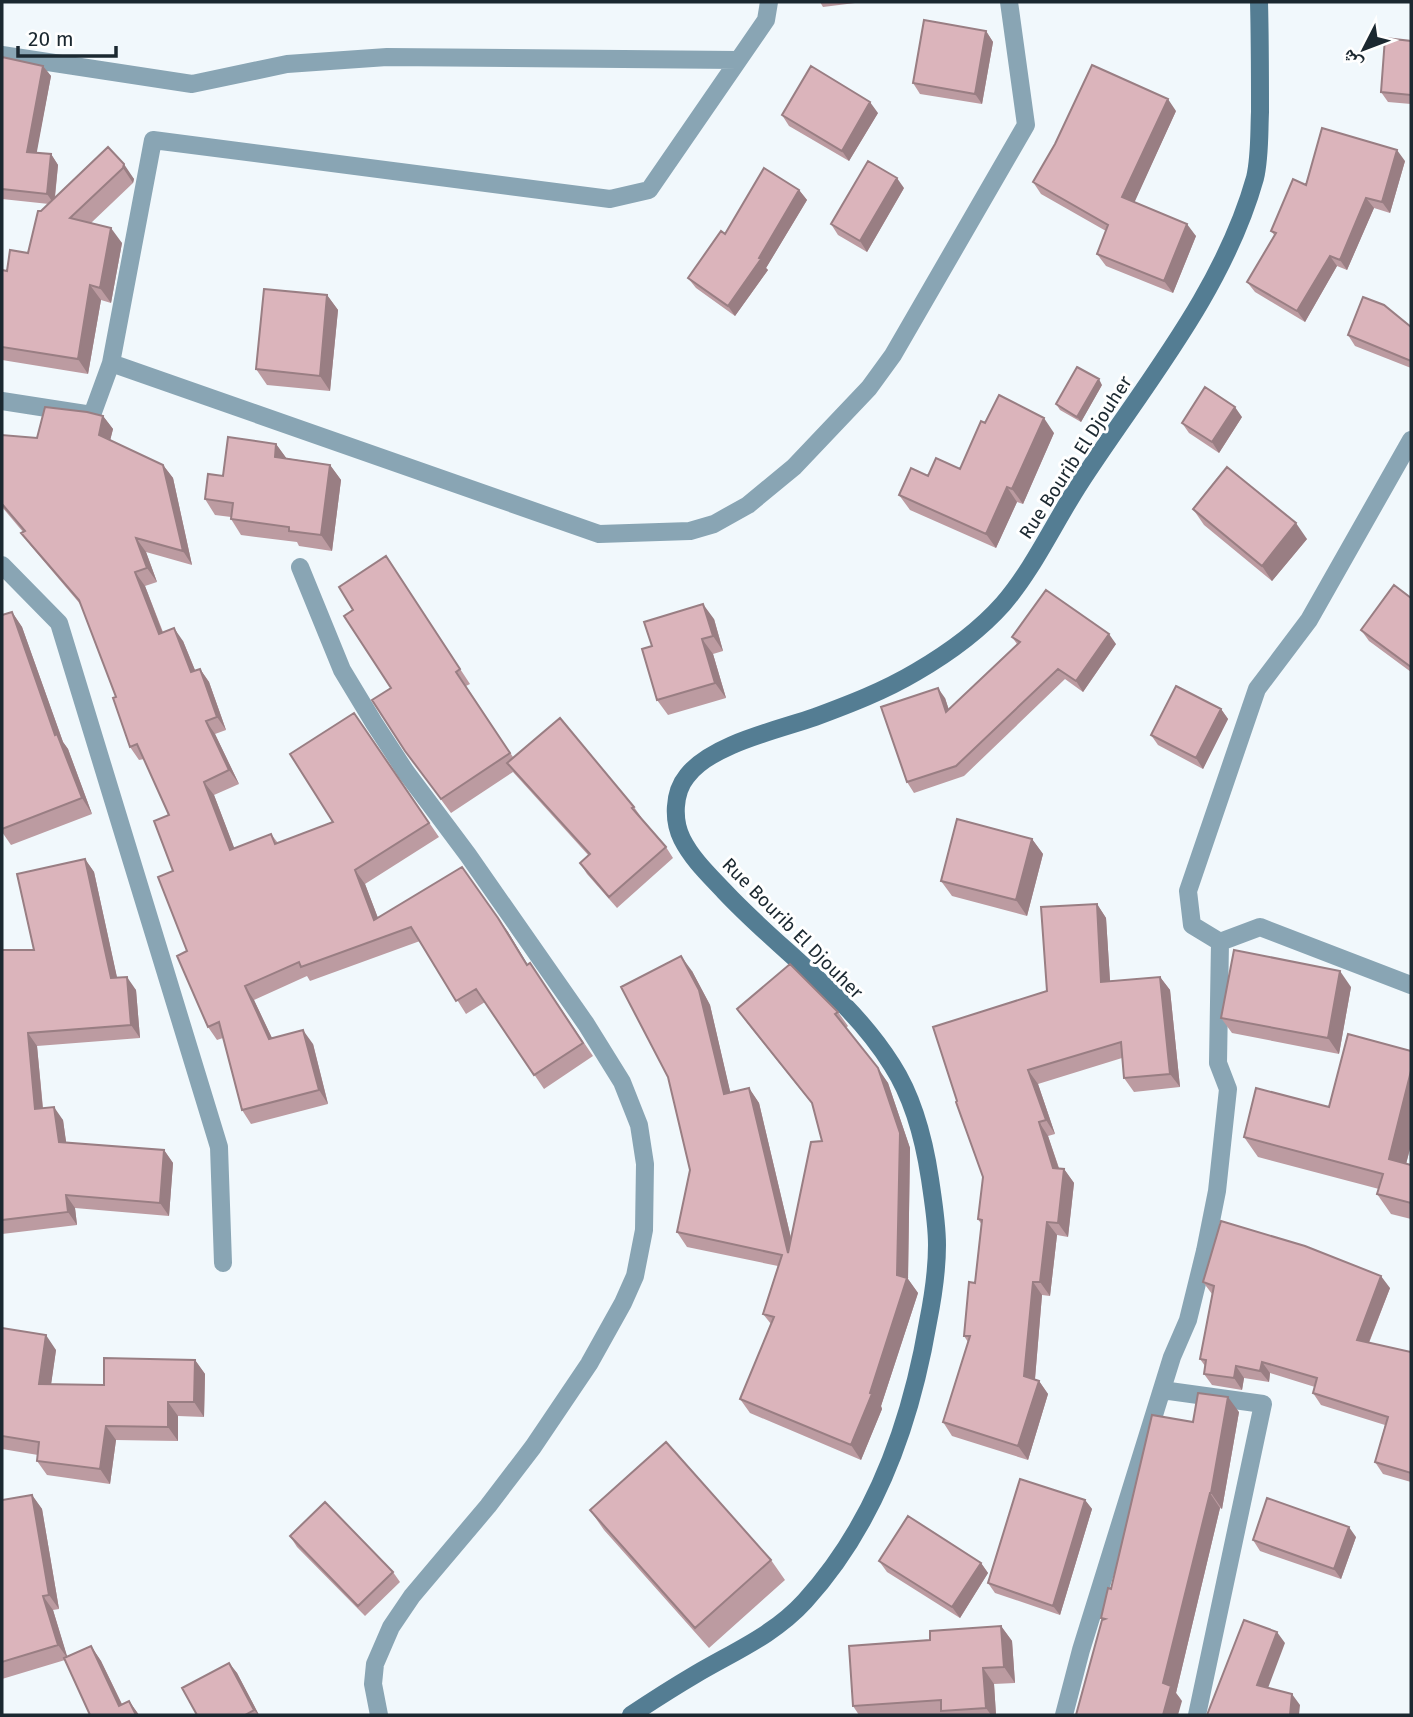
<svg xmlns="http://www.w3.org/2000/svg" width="1413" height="1717" viewBox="0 0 1413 1717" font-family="'Fira Sans','Noto Naskh Arabic',sans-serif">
<rect width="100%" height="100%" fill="#f1f8fc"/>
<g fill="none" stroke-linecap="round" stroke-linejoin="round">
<path stroke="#89a5b4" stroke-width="18" d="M2,55L192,84L287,64L387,57L738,60
M111,363L153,140L610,199L649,190L766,20L769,2
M2,401L92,415L111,363L599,534L690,531L714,524L748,505L794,467L869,388L893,355L1026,125L1009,2
M2,565L59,623L219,1147L223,1263
M300,567L342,670L374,723L406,772L468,855L586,1024L622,1082L639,1125L645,1164L644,1230L635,1276L623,1303L589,1364L533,1447L488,1506L412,1596L391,1627L375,1664L373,1684L379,1715
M1220,942L1192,925L1188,891L1257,689L1309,620L1411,440
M1220,942L1260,927L1411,985
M1162,1390L1263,1404L1197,1715
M1064,1715L1081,1650L1172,1357L1188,1320L1205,1251L1217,1191L1228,1089L1218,1063L1220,942"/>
<path stroke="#547d93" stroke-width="18" d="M631,1715C652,1701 674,1687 696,1674C735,1651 774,1635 805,1601C875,1524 911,1422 928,1322C933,1297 937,1270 937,1245C937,1223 933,1200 930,1179C924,1139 914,1099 892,1065C849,996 778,949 724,891C709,875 692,859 682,839C673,821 673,793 687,776C711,744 778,730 815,717C850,704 884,691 916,672C947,654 979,631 1003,604C1034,568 1054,523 1080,483C1143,386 1223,292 1255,178C1260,157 1259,134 1260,112C1260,75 1260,39 1259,2"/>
</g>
<path fill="#bc9ba1" d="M820,2H863L823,7Z
M986,31L993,42L982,104L920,94L913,83Z
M1411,41V104L1388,102L1381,92Z
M2,57L43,66L51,76L36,153L51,154L58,165L55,198L108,147L134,179L133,183L91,223L122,243L111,303L101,300L88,374L2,360V270L7,271L28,253L41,211L49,204L2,199Z
M1176,111L1134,202L1196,236L1173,293L1106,266L1097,254L1106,231L1041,194L1033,182Z
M878,113L849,161L789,126L782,115Z
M1405,161L1390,213L1374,208L1347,270L1337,266L1305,322L1255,292L1247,282L1275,236L1271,231L1306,185Z
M904,188L867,252L838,235L831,224Z
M799,190L807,200L766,268L768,270L735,316L696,288L688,278L725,234Z
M327,295L338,310L330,391L267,385L256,369Z
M1411,327V368L1355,346L1348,335Z
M1102,385L1081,422L1060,410L1056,404Z
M103,416L113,429L110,440L163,465L173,478L192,565L146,552L157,582L145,586L163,632L183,641L195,670L200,669L209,682L226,730L215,734L239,784L214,795L234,848L271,834L278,843L333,822L354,713L439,837L365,884L378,918L462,867L508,932L528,965L530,963L593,1056L544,1089L485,1002L466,1014L420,941L310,981L307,976L254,1000L272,1038L313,1044L328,1104L251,1124L242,1110L223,1038L217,1040L208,1027L187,951L173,871L169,815L144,759L139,760L130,747L116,697L81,605L31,546L21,533L23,532L2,507V435L37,438Z
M1242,417L1219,453L1189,433L1182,423Z
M985,423L1054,433L1023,504L1017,502L996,548L910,510L899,495L928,476L960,469Z
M276,444L286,458L330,465L341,480L332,551L299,546L297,542L241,535L231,519V517L215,515L205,499L223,476Z
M1193,509L1307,539L1272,581L1204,525Z
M386,556L470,684L466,686L513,757L634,807L641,817L640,818L666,847L673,858L617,908L587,874L580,863L589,856L513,772L451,813L405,751L391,688L353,610Z
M1411,598V672L1369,641L1361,630Z
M12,612L22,627L63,742L68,749L92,814L11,845L2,832V613V615Z
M714,619L723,651L713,654L726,698L668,715L657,700L652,646Z
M1012,637L1116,644L1083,692L1065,679L964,776L914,793L907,782L945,698L949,710L1017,644Z
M1221,709L1228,719L1203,769L1158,745L1151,735Z
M1032,839L1043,854L1027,916L952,896L941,881Z
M85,859L94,872L117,978L136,990L140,1038L37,1046L43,1108L63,1120L66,1143L164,1150L173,1163L169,1216L75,1208L77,1225L2,1234V950H34Z
M1097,904L1106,918L1110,981L1160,977L1170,990L1180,1087L1134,1092L1124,1078L1122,1058L1038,1084L1055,1134L1048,1136L1059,1168L1064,1169L1074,1183L1068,1237L1057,1235L1050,1296L1042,1295L1035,1379L1039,1381L1048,1394L1028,1460L952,1436L943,1422L968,1342L964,1336L975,1283L982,1225L978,1219L983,1177L1047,991Z
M692,971L710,1005L730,1092L749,1088L759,1103L791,1238L822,1141L813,1105L748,1024L737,1009L838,1012L848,1026L846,1028L888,1083L910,1148L908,1279L918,1293L881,1406L882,1409L861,1460L750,1413L740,1399L771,1324L763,1314L778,1266L687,1247L677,1232L690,1170Z
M1351,987L1339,1054L1232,1033L1221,1018Z
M1411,1051V1145L1406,1164L1411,1165V1219L1391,1214L1377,1194L1379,1189L1258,1157L1244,1137L1329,1107Z
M1203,1282L1390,1288L1369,1343L1411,1352V1482L1383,1474L1375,1462L1385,1425L1321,1405L1313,1393L1315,1387L1270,1373L1269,1382L1244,1378L1242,1390L1212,1385L1204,1374L1205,1366L1200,1359L1212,1294Z
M2,1328L56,1350L51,1384L104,1385L195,1360L205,1374L204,1417L178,1416V1441L116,1440L110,1484L47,1475L37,1461L38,1455L2,1449Z
M1239,1412L1222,1509L1220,1508L1176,1693L1182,1701L1101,1618L1111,1589L1193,1422Z
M32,1495L42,1509L59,1609L53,1610L67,1657L91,1646L101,1661L122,1704L129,1701L139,1715H90L65,1660L2,1679V1500Z
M1085,1500L1092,1509L1060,1615L995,1593L988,1583Z
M590,1510L771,1560L785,1580L709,1648L604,1530Z
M290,1536L393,1572L400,1582L365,1616L297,1547Z
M1356,1537L1341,1579L1260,1551L1253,1540Z
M879,1561L981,1563L988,1573L960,1618L887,1572Z
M1001,1626L1012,1641L1015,1683L994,1684L996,1715H859L853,1706L930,1640Z
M229,1663L237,1673L259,1715H197Z"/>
<path fill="#997e83" d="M986,31L993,42L982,104L975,94Z
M43,66L51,76L35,162L27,152Z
M1168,99L1176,111L1131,210L1122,197Z
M870,102L878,113L849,161L842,151Z
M1397,150L1405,161L1390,213L1382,202Z
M51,154L58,165L54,204L47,194Z
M124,164L134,179L133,183L123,168Z
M897,178L904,188L867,252L860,241Z
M799,190L807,200L766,268L768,270L735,316L728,306L759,258Z
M1366,198L1374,208L1347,270L1340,260Z
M1187,224L1196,236L1173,293L1164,281Z
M111,228L122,243L111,303L100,288Z
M1330,256L1337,266L1305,322L1297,311Z
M90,285L101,300L88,374L78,359Z
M327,295L338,310L330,391L320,376Z
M1099,379L1102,385L1081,422L1077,417Z
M1235,407L1242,417L1219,453L1212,442Z
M103,416L113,429L108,449L99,435Z
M1044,418L1054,433L1023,504L1012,489Z
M276,444L287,459L275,457Z
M163,465L173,478L192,565L183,551Z
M330,465L341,480L332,551L321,535Z
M1007,487L1017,502L996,548L986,534Z
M1296,523L1307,539L1272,581L1262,566Z
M136,538L146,552L157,582L147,568Z
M135,572L145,586L168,647L159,634Z
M703,604L714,619L723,651L713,636Z
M12,612L22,627L63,742L68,749L92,814L82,798L55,735Z
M174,628L183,641L201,685L191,672Z
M1109,634L1116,644L1083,692L1076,681Z
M702,639L713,654L726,698L715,683Z
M200,669L209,682L226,730L217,717Z
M938,688L945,698L953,723L946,712Z
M1221,709L1228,719L1203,769L1196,758Z
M206,721L215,734L239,784L229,770Z
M204,782L214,795L240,863L230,850Z
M1032,839L1043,854L1027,916L1016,900Z
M85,859L94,872L120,991L111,978Z
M355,870L365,884L384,934L374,920Z
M1097,904L1106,918L1111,996L1101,982Z
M498,918L508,932L536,979L527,965Z
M681,956L692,971L710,1005L734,1108L724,1094Z
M1340,971L1351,987L1339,1054L1328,1038Z
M127,977L136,990L140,1038L131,1025Z
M1160,977L1170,990L1180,1087L1170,1074Z
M245,986L254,1000L279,1053L269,1039Z
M303,1030L313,1044L328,1104L319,1090Z
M28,1033L37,1046L44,1122L35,1109Z
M878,1068L888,1083L910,1148L908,1279L918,1293L881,1406L882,1409L861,1460L851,1445L897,1275Z
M1028,1070L1038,1084L1055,1134L1046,1120Z
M1411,1071V1145L1402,1179L1389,1159Z
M749,1088L759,1103L798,1268L788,1253Z
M54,1107L63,1120L68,1155L59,1142Z
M1039,1122L1048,1136L1063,1181L1053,1168Z
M164,1150L173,1163L169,1216L160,1203Z
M1064,1169L1074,1183L1068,1237L1058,1223Z
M66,1195L75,1208L77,1225L68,1212Z
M1047,1222L1057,1235L1050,1296L1040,1282Z
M1381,1276L1390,1288L1365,1352L1357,1340Z
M1033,1282L1042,1295L1034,1390L1024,1376Z
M46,1335L56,1350L49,1399L39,1384Z
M195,1360L205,1374L204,1417L194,1402Z
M1262,1362L1270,1373L1269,1382L1260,1371Z
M1236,1366L1244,1378L1242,1390L1234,1378Z
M1039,1381L1048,1394L1028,1460L1018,1446Z
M1228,1397L1239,1412L1222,1509L1211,1493Z
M168,1402L178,1416V1441L168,1427Z
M106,1426L116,1440L110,1484L100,1469Z
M1210,1493L1220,1508L1176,1693L1182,1701L1178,1715H1163V1683Z
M32,1495L42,1509L59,1609L49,1595Z
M1085,1500L1092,1509L1060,1615L1053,1606Z
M1349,1527L1356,1537L1341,1579L1334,1569Z
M981,1563L988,1573L960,1618L952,1607Z
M43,1596L53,1610L68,1659L58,1645Z
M1001,1626L1012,1641L1015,1683L1004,1667Z
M1277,1632L1285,1643L1265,1696L1257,1685Z
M91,1646L101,1661L127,1715L119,1706Z
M229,1663L237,1673L259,1715L254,1710Z
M983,1668L994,1684L996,1715H991L986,1708Z
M1292,1694L1300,1705L1299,1715H1290Z
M129,1701L139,1715H136Z"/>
<path fill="#dbb4bb" stroke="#997e83" stroke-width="2" d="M924,20L986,31L975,94L913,83Z
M1385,38L1411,41V95L1381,92Z
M2,57L43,66L27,152L51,154L47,194L2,189Z
M1092,65L1168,99L1122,197L1187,224L1164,281L1097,254L1108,225L1033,182L1055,144Z
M811,66L870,102L842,151L782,115Z
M1322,128L1397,150L1382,202L1366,198L1340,260L1330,256L1297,311L1247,282L1276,233L1271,231L1293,179L1306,185Z
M108,147L124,164L123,168L70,218L111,228L100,288L90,285L78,359L2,347V270L7,271L10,250L28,253L38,211H41Z
M868,161L897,178L860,241L831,224Z
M764,168L799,190L759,258L761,259L728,306L688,278L721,231L725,234Z
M264,289L327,295L320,376L256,369Z
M1363,297L1384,305L1411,327V361L1348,335Z
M1077,367L1099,379L1077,417L1056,404Z
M1205,387L1235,407L1212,442L1182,423Z
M999,395L1044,418L1012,489L1007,487L986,534L899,495L911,468L928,476L936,458L960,469L981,421L985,423Z
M45,407L87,412L103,416L99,435L163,465L183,551L136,538L147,568L135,572L159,634L174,628L191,672L200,669L217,717L206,721L229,770L204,782L230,850L271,834L275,844L333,822L290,754L354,713L429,823L355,870L374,920L462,867L498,918L527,965L530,963L583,1043L534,1075L476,989L456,1001L411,927L301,967L299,962L245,986L269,1039L303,1030L319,1090L242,1110L219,1022L208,1027L177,956L187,951L158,877L173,871L154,821L169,815L137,744L130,747L113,698L116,697L79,600L21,533L25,531L2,504V435L37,438Z
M228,437L276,444L275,457L330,465L321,535L289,531V527L231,519L233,503L205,499L208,474L223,476Z
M1227,467L1296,523L1262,566L1193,509Z
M386,556L460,669L456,672L510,753L441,799L405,751L372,700L391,688L344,616L353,610L339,587Z
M1394,585L1411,598V667L1361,630Z
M1046,590L1109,634L1076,681L1058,669L956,766L907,782L881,707L938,688L946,712L1020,642L1012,637Z
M703,604L713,636L702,639L715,683L657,700L642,649L652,646L644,622Z
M12,612L55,735L57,734L82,798L2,829V615Z
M1176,686L1221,709L1196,758L1151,735Z
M560,718L634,807L632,808L666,847L609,897L580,863L590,854L507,763Z
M957,819L1032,839L1016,900L941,881Z
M85,859L111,978L127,977L131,1025L28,1033L35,1109L54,1107L59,1142L164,1150L160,1203L66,1195L68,1212L2,1220V950H34L17,874Z
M1097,904L1101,982L1160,977L1170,1074L1124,1078L1121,1042L1028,1070L1046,1120L1039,1122L1053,1168L1064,1169L1058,1223L1047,1222L1040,1282H1033L1024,1376L1039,1381L1018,1446L943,1422L970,1336H964L969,1282L975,1283L982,1220L978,1219L983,1177L956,1102L957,1101L933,1027L1047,991L1041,907Z
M1234,950L1340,971L1328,1038L1221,1018Z
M681,956L699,990L724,1094L749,1088L788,1253L811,1142L822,1141L812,1103L737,1009L790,964L838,1012L835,1014L878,1068L900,1133L897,1275L907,1278L870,1393L872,1394L851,1445L740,1399L774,1317L763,1314L782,1255L677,1232L690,1170L668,1077L621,987Z
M1348,1034L1411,1051V1071L1389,1159L1411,1165V1203L1377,1194L1383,1174L1244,1137L1256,1088L1329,1107Z
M1221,1221L1305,1246L1381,1276L1357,1340L1411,1352V1473L1375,1462L1388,1417L1313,1393L1317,1378L1262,1362L1260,1371L1236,1366L1234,1378L1204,1374L1206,1360L1200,1359L1214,1286L1203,1282Z
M2,1328L46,1335L39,1384L104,1385V1358L195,1360L194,1402H168V1427L106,1426L100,1469L37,1461L39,1442L2,1436Z
M1198,1393L1228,1397L1211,1493H1210L1163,1683L1171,1686L1163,1715H1076L1102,1620L1105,1619L1101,1618L1108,1588L1111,1589L1152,1415L1193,1422Z
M666,1442L771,1560L695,1628L590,1510Z
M1020,1479L1085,1500L1053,1606L988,1583Z
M32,1495L49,1595L43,1596L58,1645L2,1662V1500Z
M1267,1498L1349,1527L1334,1569L1253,1540Z
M325,1502L393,1572L358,1606L290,1536Z
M908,1516L981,1563L952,1607L879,1561Z
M1244,1620L1277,1632L1257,1685L1292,1694L1290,1715H1207Z
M1001,1626L1004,1667L983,1668L986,1708L941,1711V1700L853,1706L849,1646L930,1640V1631Z
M91,1646L119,1706L129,1701L136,1715H90L64,1658Z
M229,1663L254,1710L245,1715H197L182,1688Z"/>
<g text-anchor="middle" stroke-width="6" stroke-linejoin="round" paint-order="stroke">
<g font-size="19" fill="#1b2830" stroke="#fff">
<text transform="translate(1075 457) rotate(-57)" y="7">Rue Bourib El Djouher</text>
<text transform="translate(793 928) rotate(45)" y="7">Rue Bourib El Djouher</text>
</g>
</g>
<rect width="1413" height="1717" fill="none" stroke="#1b2830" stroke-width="7"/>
<g transform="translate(1364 49) rotate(228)" stroke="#ffffff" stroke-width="5" paint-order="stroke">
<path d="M0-5L12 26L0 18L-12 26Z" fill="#1b2830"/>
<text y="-10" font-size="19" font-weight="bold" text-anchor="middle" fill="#1b2830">ش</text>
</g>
<path d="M18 46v10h98v-10" fill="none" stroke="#1b2830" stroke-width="3.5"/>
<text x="28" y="46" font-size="21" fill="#1b2830" stroke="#ffffff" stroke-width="5" paint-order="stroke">20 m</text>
</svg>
